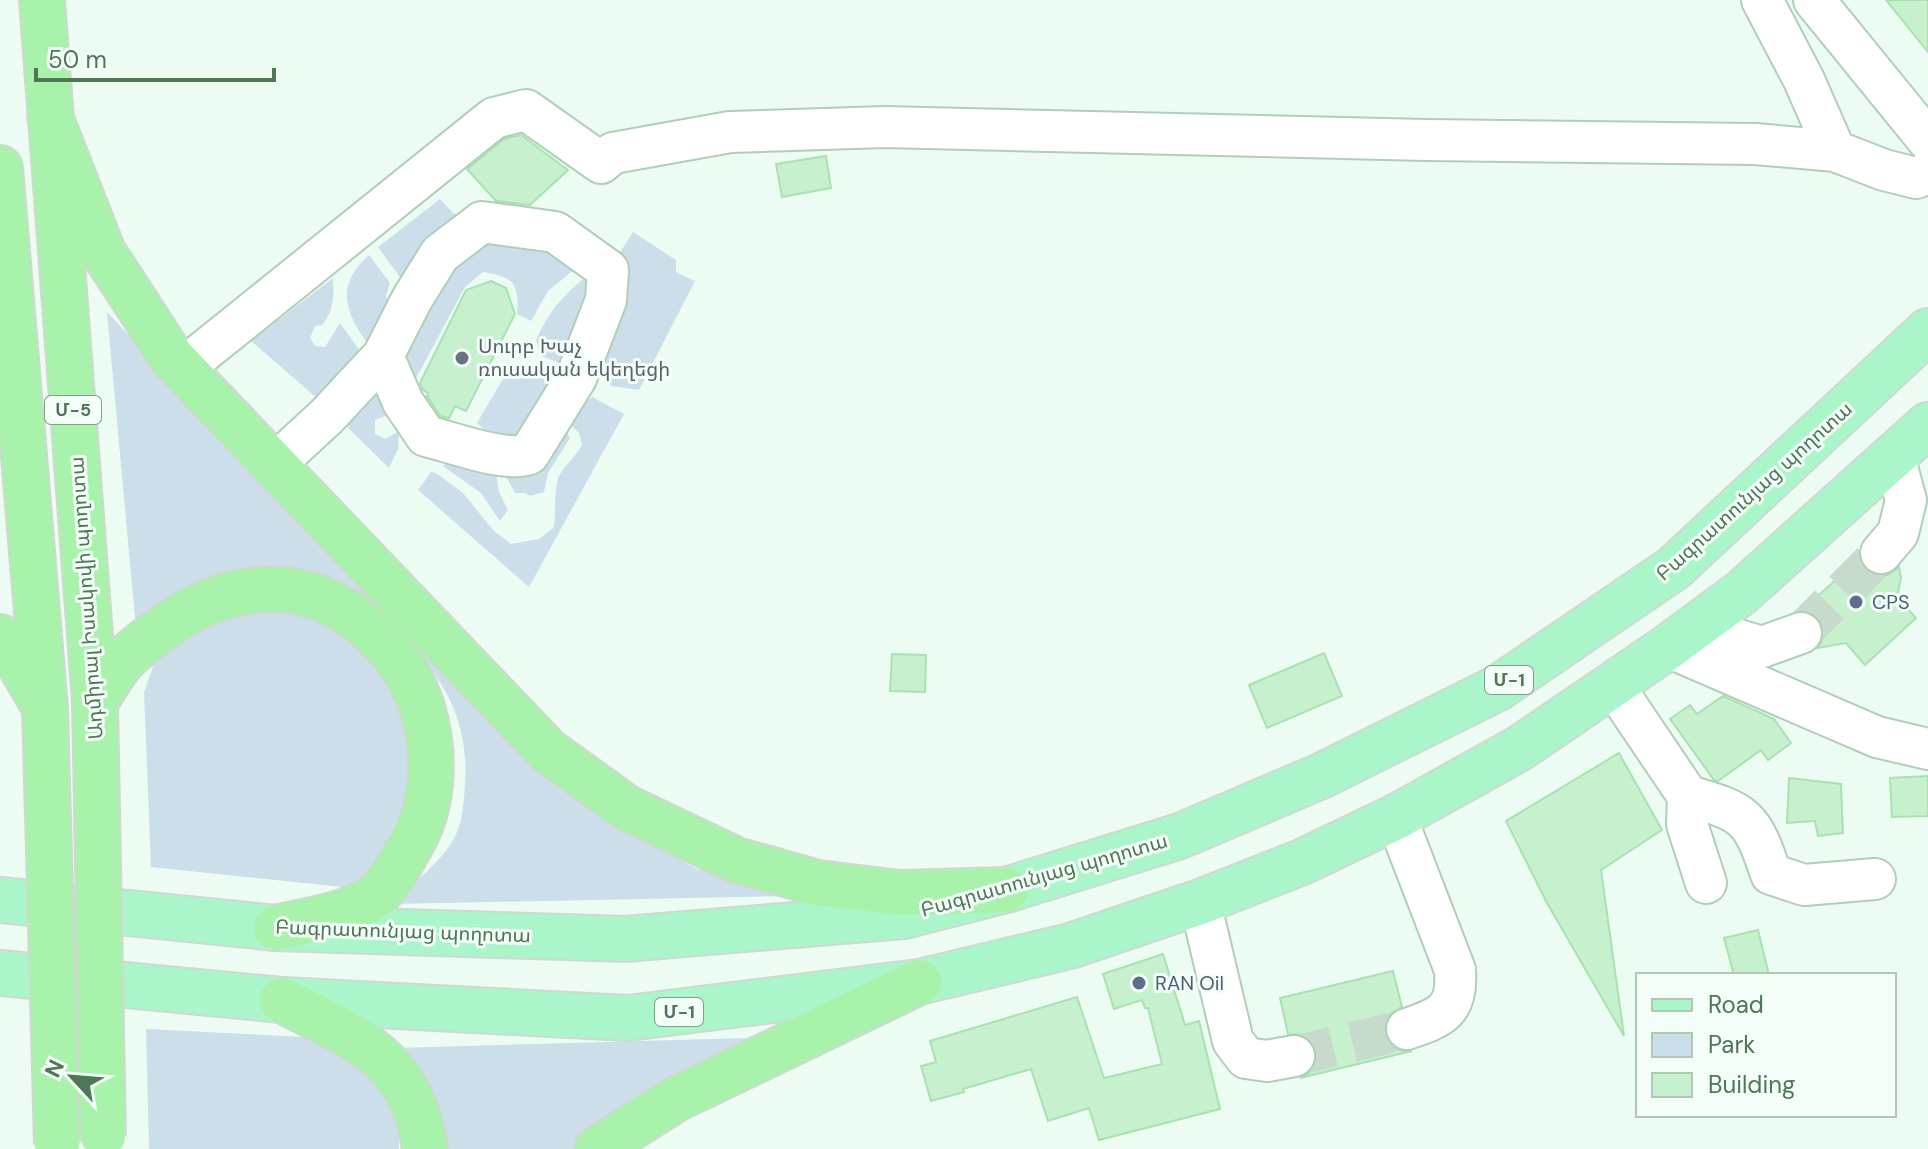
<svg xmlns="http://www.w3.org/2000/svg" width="1928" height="1149" viewBox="0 0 1928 1149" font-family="'DM Sans','Noto Sans Armenian',sans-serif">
<rect width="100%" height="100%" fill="#edfcf3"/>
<path fill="#cbdeea" d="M440,199L453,213L472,222L402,280L378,247Z
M633,232L676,260V272L695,281L639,390L612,386L598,374L614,262Z
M496,239L542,243L581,264L548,291L531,321L517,314C520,282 512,277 483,272L465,287L413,384L404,378L405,353L438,284L467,250Z
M369,255L390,283L386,295L389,304L371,348C345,314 334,286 369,255Z
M590,273L596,281L571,367L541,356L536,340C551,308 564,295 590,273Z
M333,278C334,297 334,310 322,325L315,326L310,338L315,346L325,347L340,323L365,358L326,406L251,341Z
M107,312L554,782L587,809L697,869L791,896L391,904C411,885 447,858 457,832C463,818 464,799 465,784C472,686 406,638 336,585L136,629Z
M507,372L523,375L532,372L559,387L526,441L492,436L477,423Z
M371,387L386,388L391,414L375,420V434L385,439L399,431L398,449L389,468L341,421Z
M592,397L624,414L529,587L418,490L431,472L436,473L463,493L494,531L511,544L539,539L554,527C556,513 554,486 559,476C565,465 576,456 582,445L579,433L566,420Z
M552,425L567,432L570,438L548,473L544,492L531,496L524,493H515L507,478L506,465Z
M454,457L495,468L499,492L508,510L500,521L481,493L443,466Z
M255,610H284L314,616L364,645L409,720L411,779L403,807L373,866L352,888L151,867L144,692L154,664L174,643L199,626Z
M146,1029L325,1038L355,1048L387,1094L399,1135V1149H149Z
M784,1037L619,1115L573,1149H444L396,1048Z"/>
<path fill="#c6f0ce" stroke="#a7e2b1" stroke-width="2" d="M1886,0H1928V52Z
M521,135L568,170L530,205L496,201L467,169L504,139Z
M826,156L831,188L782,197L776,164Z
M491,281L506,288L515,314L466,411L455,406L449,418L440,416L427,396L428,393L423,390L420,383L466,290Z
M1859,559L1866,570L1876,575H1888L1899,567L1901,578L1897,597L1916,618L1865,665L1846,643L1818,648L1824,636L1822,625L1815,615L1801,611Z
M1324,653L1342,696L1267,728L1249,685Z
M892,654L926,655L925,692L890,691Z
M1723,696L1774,719L1791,743L1768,760L1761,750L1718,781L1714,780L1670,719L1690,705L1697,714Z
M1619,753L1662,830L1601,870L1624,1036L1547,903L1506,821Z
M1928,776V816L1892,817L1890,778Z
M1789,778L1841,784L1843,833L1818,836L1815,821L1787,823Z
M1758,930L1769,975H1734L1724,938Z
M1163,954L1185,1025L1199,1021L1220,1109L1099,1140L1089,1108L1048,1121L1031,1069L963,1089L964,1092L931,1101L921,1066L936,1062L930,1041L1077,997L1104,1078L1162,1064L1148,1008H1145L1142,1000L1114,1009L1103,974Z
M1393,971L1402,1007L1389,1015L1384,1025L1385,1036L1393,1047L1402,1051H1412L1300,1078L1309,1073L1315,1064L1316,1051L1312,1042L1302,1035L1288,1034L1280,998Z"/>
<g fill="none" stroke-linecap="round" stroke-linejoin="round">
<path stroke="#c6dbcc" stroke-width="40" stroke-dasharray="40 20" stroke-linecap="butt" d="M1801,633L1881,553
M1294,1056L1407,1029"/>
<defs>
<path id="minor" d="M1762,0L1804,80L1835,151
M1814,0L1928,140
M182,369L494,118L526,110L601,163L613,153L730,132L885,127L1426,140L1755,144L1835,151L1884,170L1916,178L1928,173
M274,465L327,416L383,356L412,299L440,254L482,222L555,232L608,270L606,300L576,378L529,454C505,463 452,442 426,436L403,402L383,356
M1881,553L1898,533L1906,500L1894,456
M1695,627L1762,647L1801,633
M1668,647L1877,737L1928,749
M1613,685L1688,796C1746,812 1752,817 1771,874L1804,885L1875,879
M1688,796L1687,824L1706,883
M1396,817L1455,970C1458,1010 1443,1017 1407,1029
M1200,902L1233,1041L1246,1058L1267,1061L1294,1056"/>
<path id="major" d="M0,900L276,928L625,939L904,916L1006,890L1180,836L1321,776L1498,688L1674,568L1928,331
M0,973L282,1000L628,1018L919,982L1070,946L1200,902L1302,862L1396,817L1520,748L1668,647L1741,593L1928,425"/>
<path id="highway" d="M42,0L95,702
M50,117L103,252L172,358L548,751L627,808L736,860L818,883L900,893L1006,890
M0,168L45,708
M0,637L10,648L40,699
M95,702C104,689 112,674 122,662C132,650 147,640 159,631C224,581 305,571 369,629C403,659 422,692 429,738C434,777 430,814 409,848C399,865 389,886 374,897C347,916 307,920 276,928
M282,1000C355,1038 413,1057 425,1149
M597,1149L676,1099L919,982"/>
</defs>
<use href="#minor" stroke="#b1ceb9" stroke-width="44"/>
<use href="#major" stroke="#ced9d0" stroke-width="48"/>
<use href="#highway" stroke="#ced9d0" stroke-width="48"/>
<use href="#minor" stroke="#fff" stroke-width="40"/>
<use href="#major" stroke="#aaf6ca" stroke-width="44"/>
<use href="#highway" stroke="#a8f2ac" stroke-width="44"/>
<defs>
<path id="highway-bridge" d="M95,702L103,1136
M45,708L57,1144"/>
</defs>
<use href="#highway-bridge" stroke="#ced9d0" stroke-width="48" stroke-linecap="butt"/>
<use href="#highway-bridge" stroke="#a8f2ac" stroke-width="44"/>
</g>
<circle fill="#6b7280" stroke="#f3fef8" stroke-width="3" cx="462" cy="358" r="8"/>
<g fill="#5c6f8a" stroke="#f3fef8" stroke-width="3">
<circle cx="1856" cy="602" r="8"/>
<circle cx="1139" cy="983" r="8"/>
</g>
<g text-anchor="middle" stroke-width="6" stroke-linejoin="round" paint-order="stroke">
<g fill="#f3fef8" stroke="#80a087" stroke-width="2">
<rect x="45" y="396" width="56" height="28" rx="6"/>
<rect x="1485" y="666" width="48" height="28" rx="6"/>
<rect x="655" y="998" width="48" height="28" rx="6"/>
</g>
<g font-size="18" font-weight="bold" fill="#4f7756">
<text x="73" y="416">Մ-5</text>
<text x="1509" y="686">Մ-1</text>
<text x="679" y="1018">Մ-1</text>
</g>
<g font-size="20" fill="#5b616d" stroke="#f3fef8" text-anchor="start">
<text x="478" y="353">Սուրբ Խաչ<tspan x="478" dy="23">ռուսական եկեղեցի</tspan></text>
</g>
<g font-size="20" fill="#4f7756" stroke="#f3fef8">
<text transform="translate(1754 491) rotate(-42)" y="7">Բագրատունյաց պողոտա</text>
<text transform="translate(86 598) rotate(-94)" y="7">Ադմիրալ Իսակովի պողոտա</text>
<text transform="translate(1044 875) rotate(-16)" y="7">Բագրատունյաց պողոտա</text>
<text transform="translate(403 931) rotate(2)" y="7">Բագրատունյաց պողոտա</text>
</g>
<g font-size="20" fill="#4e5e75" stroke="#f3fef8" text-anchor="start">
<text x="1872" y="609">CPS</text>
<text x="1155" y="990">RAN Oil</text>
</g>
</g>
<rect x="1636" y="973" width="260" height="144" fill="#f3fef8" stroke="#b1c8b7" stroke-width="2"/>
<rect x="1652" y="999" width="40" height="12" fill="#aaf6ca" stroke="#b1c8b7" stroke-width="2"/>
<text x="1708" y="1013" font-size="24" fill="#4f7756">Road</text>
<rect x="1652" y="1033" width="40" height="24" fill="#cbdeea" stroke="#b1c8b7" stroke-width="2"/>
<text x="1708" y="1053" font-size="24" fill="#4f7756">Park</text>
<rect x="1652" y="1073" width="40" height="24" fill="#c6f0ce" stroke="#b1c8b7" stroke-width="2"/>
<text x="1708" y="1093" font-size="24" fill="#4f7756">Building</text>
<g transform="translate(72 1077) rotate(296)" stroke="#f3fef8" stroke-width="6" paint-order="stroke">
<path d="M0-6L14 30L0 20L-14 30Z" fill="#4f7756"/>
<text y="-12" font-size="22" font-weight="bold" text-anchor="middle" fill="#4f7756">N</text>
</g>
<path d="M36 68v12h238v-12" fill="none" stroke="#4f7756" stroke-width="4"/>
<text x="48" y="68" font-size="24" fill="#4f7756" stroke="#f3fef8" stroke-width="6" paint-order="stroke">50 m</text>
</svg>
